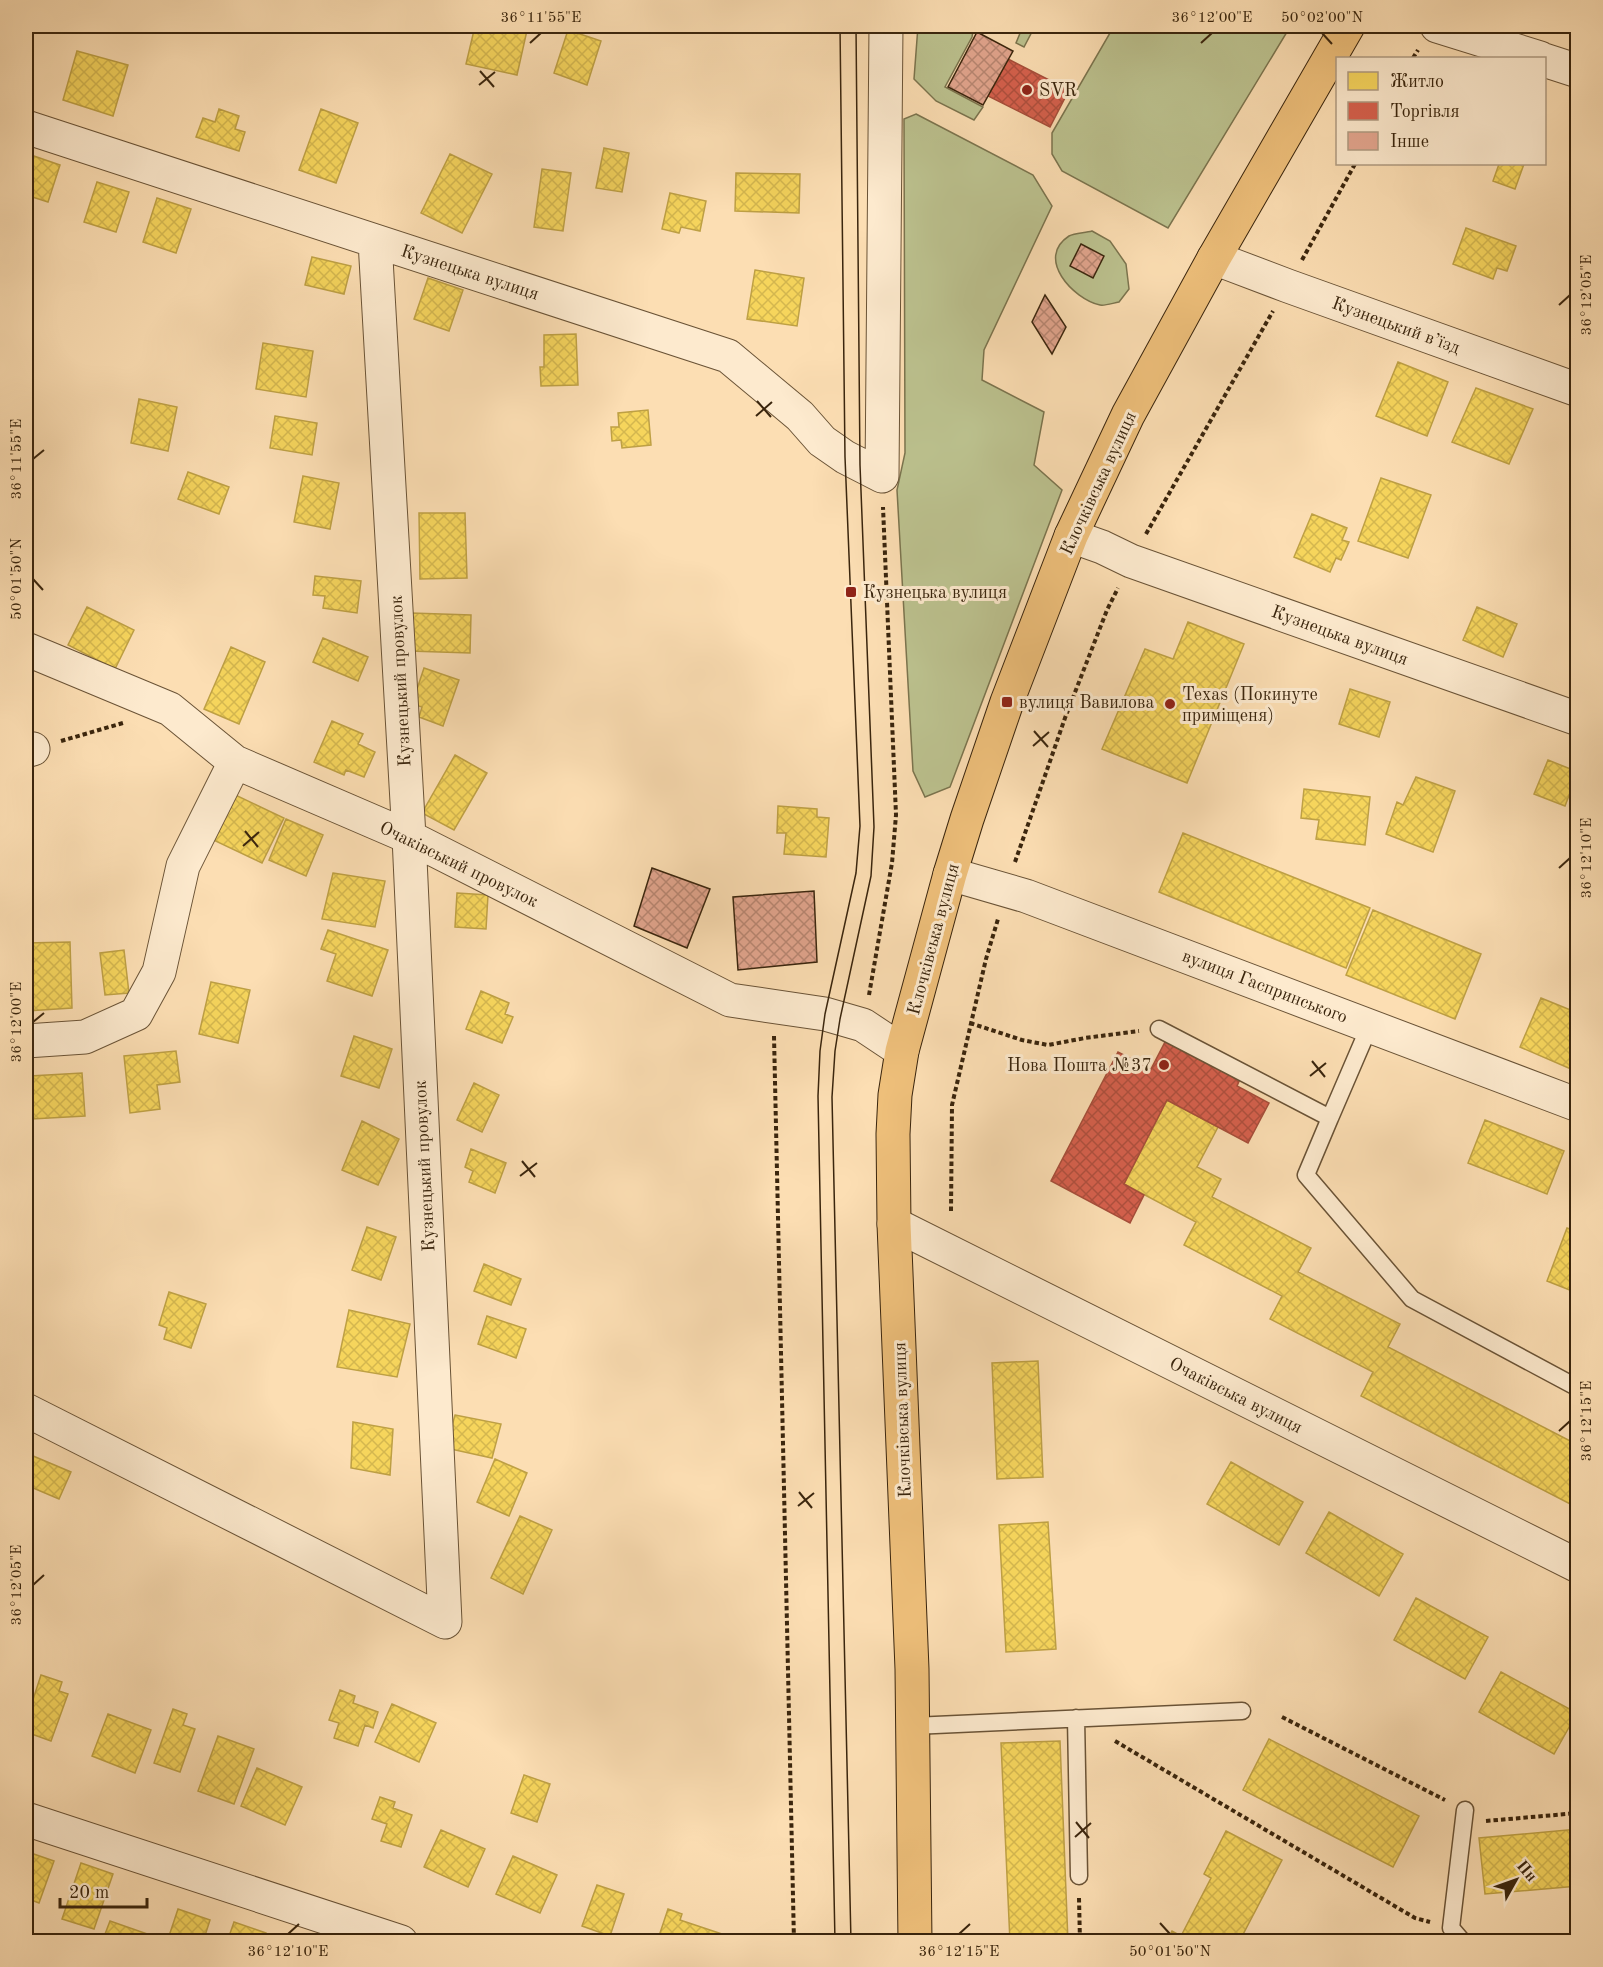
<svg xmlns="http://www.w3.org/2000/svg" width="1603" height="1967" viewBox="0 0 1603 1967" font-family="'Old Standard TT',serif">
<defs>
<pattern id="homes-cross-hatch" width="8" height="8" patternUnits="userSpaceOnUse" patternTransform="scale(1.5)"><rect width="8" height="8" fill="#f6d55c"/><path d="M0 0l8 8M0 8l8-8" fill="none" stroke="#d4b74f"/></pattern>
<pattern id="shops-cross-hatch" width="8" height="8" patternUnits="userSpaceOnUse" patternTransform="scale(1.5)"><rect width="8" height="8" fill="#d6604d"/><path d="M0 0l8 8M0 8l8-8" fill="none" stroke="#af4f3e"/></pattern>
<pattern id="building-cross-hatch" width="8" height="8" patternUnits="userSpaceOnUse" patternTransform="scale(1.5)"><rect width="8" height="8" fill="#e2a58e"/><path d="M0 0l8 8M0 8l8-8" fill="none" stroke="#b88672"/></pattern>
</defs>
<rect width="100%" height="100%" fill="#fcdeb3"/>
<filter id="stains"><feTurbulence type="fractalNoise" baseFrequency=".00333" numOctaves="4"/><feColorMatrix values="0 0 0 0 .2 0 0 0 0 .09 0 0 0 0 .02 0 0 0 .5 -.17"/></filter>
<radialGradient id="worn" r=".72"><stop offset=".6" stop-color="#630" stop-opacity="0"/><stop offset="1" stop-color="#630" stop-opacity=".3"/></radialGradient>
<path fill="#bcc28f" stroke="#7b744e" stroke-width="1.5" d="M918,26H974L972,37L945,87L983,107L974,120L936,101L914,79Z
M1023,26H1035L1024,47L1016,43Z
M1114,26L1290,27L1168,228L1062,171L1052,154V133Z
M916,114L1033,175L1052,206L984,350L982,380L1044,412L1034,465L1062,490L950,787L925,797L913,771L897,490L905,453L904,119Z
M1092,231L1110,241L1126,264L1129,289L1119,302C1113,303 1105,306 1100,305C1073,299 1035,258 1069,236C1075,233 1085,233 1092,231Z"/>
<path fill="url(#homes-cross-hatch)" stroke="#bea044" stroke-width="1.5" d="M475,26H528L517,75L466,64Z
M1523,26H1545L1541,33Z
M568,30L601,41L587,85L554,73Z
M77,51L128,65L113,116L63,100Z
M219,109L239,116L235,129L245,132L239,151L196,137L203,118L215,122Z
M321,109L358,123L336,183L299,170Z
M604,148L629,153L622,192L596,188Z
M450,154L492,174L462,233L421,213Z
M31,155L60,165L48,202L26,195V171Z
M1499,164H1524L1515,189L1493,181Z
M542,169L571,173L563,231L534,227Z
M736,173L800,174L799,213L735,211Z
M97,182L129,192L116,232L84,222Z
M670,193L706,201L700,231L681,227L679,233L662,229Z
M157,198L191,209L176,253L143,242Z
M1466,228L1516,246L1507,271L1497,268L1493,279L1453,264Z
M312,257L351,266L344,294L305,285Z
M755,270L804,278L797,326L747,319Z
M428,278L463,290L449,331L414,319Z
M576,334L578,385L541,386L540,367H544V335Z
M263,343L313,351L306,397L256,389Z
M1398,362L1448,382L1427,436L1376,416Z
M1476,388L1533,409L1509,464L1452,442Z
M139,399L177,407L168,451L131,443Z
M648,410L651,445L622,448L621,440L612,441L611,427H619L618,413Z
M275,416L317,423L312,455L270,448Z
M188,472L229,487L219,514L178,499Z
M303,476L339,483L330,529L294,522Z
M1381,478L1431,495L1408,558L1358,541Z
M419,513H465L467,578L420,579Z
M1312,514L1347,528L1342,540L1349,542L1341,560L1336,558L1330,572L1294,557Z
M315,576L361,581L357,613L323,608L325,596L313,595Z
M87,607L134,630L115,669L68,645Z
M1477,607L1517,624L1503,657L1463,640Z
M411,613L471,615L470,653L409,651Z
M1188,622L1244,644L1187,783L1102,749L1145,649L1173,659Z
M323,638L368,657L358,681L313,662Z
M231,647L265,662L239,724L204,709Z
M424,668L459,680L443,726L419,717L422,707L412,704Z
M1350,689L1390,702L1379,737L1339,724Z
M332,721L363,734L358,744L375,752L364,777L346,770L344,775L314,762Z
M455,755L487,773L454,830L422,813Z
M1548,760L1578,772L1565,806L1534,794Z
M1416,777L1455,791L1433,852L1386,834L1397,802L1403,805Z
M1304,789L1370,797L1365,845L1316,839L1319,820L1301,818Z
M229,792L284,818L262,863L207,837Z
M778,806L817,809V817L829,818L826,857L784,854L786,833H777Z
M286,819L323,835L306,876L269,860Z
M1183,833L1370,908L1346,968L1159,892Z
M333,873L385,881L375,927L322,919Z
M457,893L488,895L486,929L455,927Z
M1373,910L1481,954L1455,1019L1346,975Z
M328,930L388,950L372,996L327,981L336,954L321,949Z
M70,942L72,1008L27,1011L26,943Z
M124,950L129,993L105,995L100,953Z
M211,982L250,990L238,1043L199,1034Z
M481,991L509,1003L505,1014L513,1017L502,1043L466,1029Z
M1541,998L1578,1013V1072L1520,1047Z
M354,1036L392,1049L379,1088L341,1076Z
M176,1051L180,1082L157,1085L160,1109L130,1113L124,1056Z
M82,1073L85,1116L32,1119L30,1076Z
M474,1083L499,1095L482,1132L457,1120Z
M1167,1100L1218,1127L1197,1167L1221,1179L1212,1197L1311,1248L1298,1272L1400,1324L1388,1347L1578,1445V1508L1361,1396L1373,1372L1270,1319L1282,1296L1184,1245L1196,1222L1124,1184Z
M1485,1120L1564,1151L1547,1194L1468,1163Z
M362,1121L399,1139L378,1185L342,1170Z
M471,1149L506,1163L495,1193L469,1182L473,1171L465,1167Z
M367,1227L396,1237L381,1280L352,1270Z
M1567,1228L1578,1232L1577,1293L1547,1281Z
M484,1264L521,1279L511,1305L474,1291Z
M169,1292L206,1304L191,1348L164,1339L167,1328L159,1325Z
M349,1310L410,1324L397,1377L337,1367Z
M487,1316L526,1329L516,1358L478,1344Z
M1038,1361L1043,1477L997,1479L992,1363Z
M455,1415L501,1424L492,1458L446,1448Z
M353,1422L393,1429L390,1475L351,1468Z
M26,1453L71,1472L59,1499L26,1485Z
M495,1459L527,1473L509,1516L477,1502Z
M1231,1462L1303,1502L1279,1545L1207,1504Z
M1329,1512L1403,1554L1379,1596L1306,1553Z
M520,1516L552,1530L523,1594L491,1578Z
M1048,1522L1056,1649L1006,1652L999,1525Z
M1416,1598L1488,1637L1465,1679L1394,1640Z
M1501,1672L1577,1713L1554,1754L1479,1712Z
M41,1675L62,1682L59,1691L68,1694L51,1741L26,1732V1721Z
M340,1690L355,1696L353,1703L378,1712L373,1728L365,1725L358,1746L334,1738L339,1723L329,1720Z
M392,1704L436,1723L419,1762L375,1742Z
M173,1709L187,1714L183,1725L195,1729L180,1772L154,1763Z
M108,1714L151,1730L135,1773L92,1756Z
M218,1736L254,1749L234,1804L198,1791Z
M1269,1739L1419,1816L1393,1867L1243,1790Z
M1060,1741L1068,1942H1010L1001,1743Z
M257,1768L302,1787L285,1825L241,1806Z
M524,1775L550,1784L537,1822L511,1813Z
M380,1797L395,1802L393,1808L412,1815L401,1847L381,1841L387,1824L372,1819Z
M1578,1829V1886L1485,1894L1479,1838Z
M441,1830L485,1849L468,1887L424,1867Z
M1226,1831L1282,1860L1239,1942H1167L1172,1931L1181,1936L1211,1878L1204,1874Z
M28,1852L54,1861L39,1903L26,1898V1859Z
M513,1856L557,1875L540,1913L496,1894Z
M81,1863L113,1874L94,1929L62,1919Z
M597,1885L624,1894L610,1936L582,1926Z
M178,1909L210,1920L203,1942H167Z
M668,1909L682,1914L680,1920L728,1936L726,1942H657Z
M110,1921L153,1936L151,1942H102Z
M234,1922L266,1933L263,1942H227Z
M288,1934L310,1942H286Z"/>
<path fill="url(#shops-cross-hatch)" stroke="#a74e3a" stroke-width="1.5" d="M1008,59L1069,90L1050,127L988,96Z
M1166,1040L1240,1079L1237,1086L1269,1103L1248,1143L1167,1100L1124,1184L1144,1195L1130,1223L1051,1181L1118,1052L1151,1069Z"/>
<path fill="url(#building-cross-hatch)" stroke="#3a250d" stroke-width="1.5" d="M977,32L1013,51L983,105L948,87Z
M1081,244L1104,256L1093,278L1070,266Z
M1045,295L1066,327L1052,354L1032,322Z
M652,868L710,889L687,948L634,926Z
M814,891L817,962L738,970L733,897Z"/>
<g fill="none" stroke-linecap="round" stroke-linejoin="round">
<defs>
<path id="lane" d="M1159,1029L1330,1118L1306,1175L1412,1299L1578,1388
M1330,1118L1370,1025
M1076,1718L1079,1876
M913,1726L1242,1711
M1463,1942L1451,1928L1465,1810"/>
<path id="street" d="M1437,26L1540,58
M1544,60L1578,71
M26,127L728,356L800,416L822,441L845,457L882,476L886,26
M1214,258L1288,286L1578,390
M1071,536L1102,547L1131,561L1578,719
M26,649L170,709L235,762L409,837L730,1000L825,1014L863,1025L902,1051
M26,751L33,749
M950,874L1026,896L1578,1105
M26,1041L85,1037L136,1014L159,972L183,866L235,762
M894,1224L1578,1566
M26,1410L445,1622L409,837L375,241
M26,1819L401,1942"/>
<path id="primary" d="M915,1942L912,1669L894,1224L893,1134L895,1095L902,1051L950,874L967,819L1007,702L1071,536L1128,415L1214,258L1348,26"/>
</defs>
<use href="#lane" stroke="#6a5336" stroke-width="19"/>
<use href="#street" stroke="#6a5336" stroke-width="35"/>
<use href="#primary" stroke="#3a250d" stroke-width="35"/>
<path stroke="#3a250d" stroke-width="4" stroke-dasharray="4.5 3" stroke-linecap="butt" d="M1413,58L1418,50
M1302,260L1355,164
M1146,534L1273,311
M61,741L123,723
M1015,862L1065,718L1107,610L1118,588
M869,995L892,863L896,815L883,507
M970,1023L1022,1040L1048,1045L1085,1038L1139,1031
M774,1036L794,1942
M951,1211L952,1105L986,959L998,919
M1282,1717L1445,1800
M1115,1741L1415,1918L1430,1922
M1486,1821L1578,1813
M1079,1898L1080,1942"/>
<use href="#lane" stroke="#fdeace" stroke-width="16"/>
<use href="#street" stroke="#fdeace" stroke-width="33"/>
<use href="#primary" stroke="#eebf7a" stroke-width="33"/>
<path stroke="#3a250d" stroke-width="1.5" d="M835,1942L818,1096L820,1051L825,1014L856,873L860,826L845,457L840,26
M851,1942L832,1097L835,1051L840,1019L871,876L874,827L860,465L856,26"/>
</g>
<path fill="none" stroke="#3a250d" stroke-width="2" d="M1322,33L1332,44M530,43L541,33M1201,43L1212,33M480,71L494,87M479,85L495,72M1559,305L1570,295M757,401L771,417M756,416L772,402M33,459L44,450M33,579L43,590M1034,731L1048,747M1033,746L1049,732M245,831L258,847M243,846L259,832M1559,868L1570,858M33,1022L44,1013M1312,1061L1325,1077M1310,1076L1326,1063M522,1161L535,1177M520,1176L537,1163M1559,1431L1570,1421M799,1492L812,1508M798,1506L814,1493M33,1585L44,1575M1076,1822L1089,1838M1075,1837L1091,1823M1160,1923L1170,1934M288,1934L299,1924M959,1934L970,1924"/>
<g fill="#8f2418" stroke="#fdeace" stroke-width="2">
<circle cx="1027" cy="90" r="6"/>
<rect x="845" y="586" width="12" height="12" rx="3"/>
<rect x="1001" y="696" width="12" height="12" rx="3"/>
<circle cx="1170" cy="704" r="6"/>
<circle cx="1164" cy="1065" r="6"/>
</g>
<g text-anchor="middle" stroke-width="6" stroke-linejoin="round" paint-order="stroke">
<g font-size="18" fill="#3a250d" stroke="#fdeace" text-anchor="start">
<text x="1039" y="96">SVR</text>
<text x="863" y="598">Кузнецька вулиця</text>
<text x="1182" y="700">Texas (Покинуте<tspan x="1182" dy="21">приміщеня)</tspan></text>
<text x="1019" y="708">вулиця Вавилова</text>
<text x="1152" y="1071" text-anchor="end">Нова Пошта №37</text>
</g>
<g font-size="18" fill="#3a250d" stroke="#fdeace">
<text transform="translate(470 272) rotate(18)" y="6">Кузнецька вулиця</text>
<text transform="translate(1396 325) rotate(20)" y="6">Кузнецький в’їзд</text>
<text transform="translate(1098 483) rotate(-65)" y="6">Клочківська вулиця</text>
<text transform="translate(1340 635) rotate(20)" y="6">Кузнецька вулиця</text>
<text transform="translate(400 681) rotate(-93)" y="6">Кузнецький провулок</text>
<text transform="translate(459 864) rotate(26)" y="6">Очаківський провулок</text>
<text transform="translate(933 939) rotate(-75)" y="6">Клочківська вулиця</text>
<text transform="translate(1265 986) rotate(21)" y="6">вулиця Гаспринського</text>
<text transform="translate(424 1166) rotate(-93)" y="6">Кузнецький провулок</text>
<text transform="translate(1236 1395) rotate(27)" y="6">Очаківська вулиця</text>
<text transform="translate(902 1420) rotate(-92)" y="6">Клочківська вулиця</text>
</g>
</g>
<rect width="1603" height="1967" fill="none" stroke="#fcdeb3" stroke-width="66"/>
<rect x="1336" y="57" width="210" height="108" fill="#fdeace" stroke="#af9b81" stroke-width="1.5"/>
<rect x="1348" y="72" width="30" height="18" fill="#f6d55c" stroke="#af9b81" stroke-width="1.5"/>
<text x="1390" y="87" font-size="18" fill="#3a250d">Житло</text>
<rect x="1348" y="102" width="30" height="18" fill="#d6604d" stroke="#af9b81" stroke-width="1.5"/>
<text x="1390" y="117" font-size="18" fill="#3a250d">Торгівля</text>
<rect x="1348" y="132" width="30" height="18" fill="#e2a58e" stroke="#af9b81" stroke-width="1.5"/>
<text x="1390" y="147" font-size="18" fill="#3a250d">Інше</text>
<g transform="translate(1516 1880) rotate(50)" stroke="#fdeace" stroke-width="4.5" paint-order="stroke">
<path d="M0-4.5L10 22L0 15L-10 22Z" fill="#3a250d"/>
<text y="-9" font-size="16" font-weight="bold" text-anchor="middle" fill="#3a250d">Пн</text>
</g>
<path d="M60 1898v9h87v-9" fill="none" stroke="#3a250d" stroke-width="3"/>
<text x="69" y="1898" font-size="18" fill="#3a250d" stroke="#fdeace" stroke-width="4.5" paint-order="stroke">20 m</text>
<rect x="33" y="33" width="1537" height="1901" fill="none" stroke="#3a250d" stroke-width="2"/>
<g font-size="15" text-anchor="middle" fill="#3a250d">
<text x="541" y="22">36°11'55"E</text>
<text x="1212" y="22">36°12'00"E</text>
<text x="1322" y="22">50°02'00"N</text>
<text transform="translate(1586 295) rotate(-90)" y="5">36°12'05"E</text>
<text transform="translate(16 459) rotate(-90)" y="5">36°11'55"E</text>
<text transform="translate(16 579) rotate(-90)" y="5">50°01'50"N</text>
<text transform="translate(1586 858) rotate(-90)" y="5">36°12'10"E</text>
<text transform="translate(16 1022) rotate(-90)" y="5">36°12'00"E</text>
<text transform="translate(1586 1421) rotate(-90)" y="5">36°12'15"E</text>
<text transform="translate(16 1585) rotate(-90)" y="5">36°12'05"E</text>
<text x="288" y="1956">36°12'10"E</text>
<text x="959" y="1956">36°12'15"E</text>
<text x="1170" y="1956">50°01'50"N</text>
</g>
<rect width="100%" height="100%" filter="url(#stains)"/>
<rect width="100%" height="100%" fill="url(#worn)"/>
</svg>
